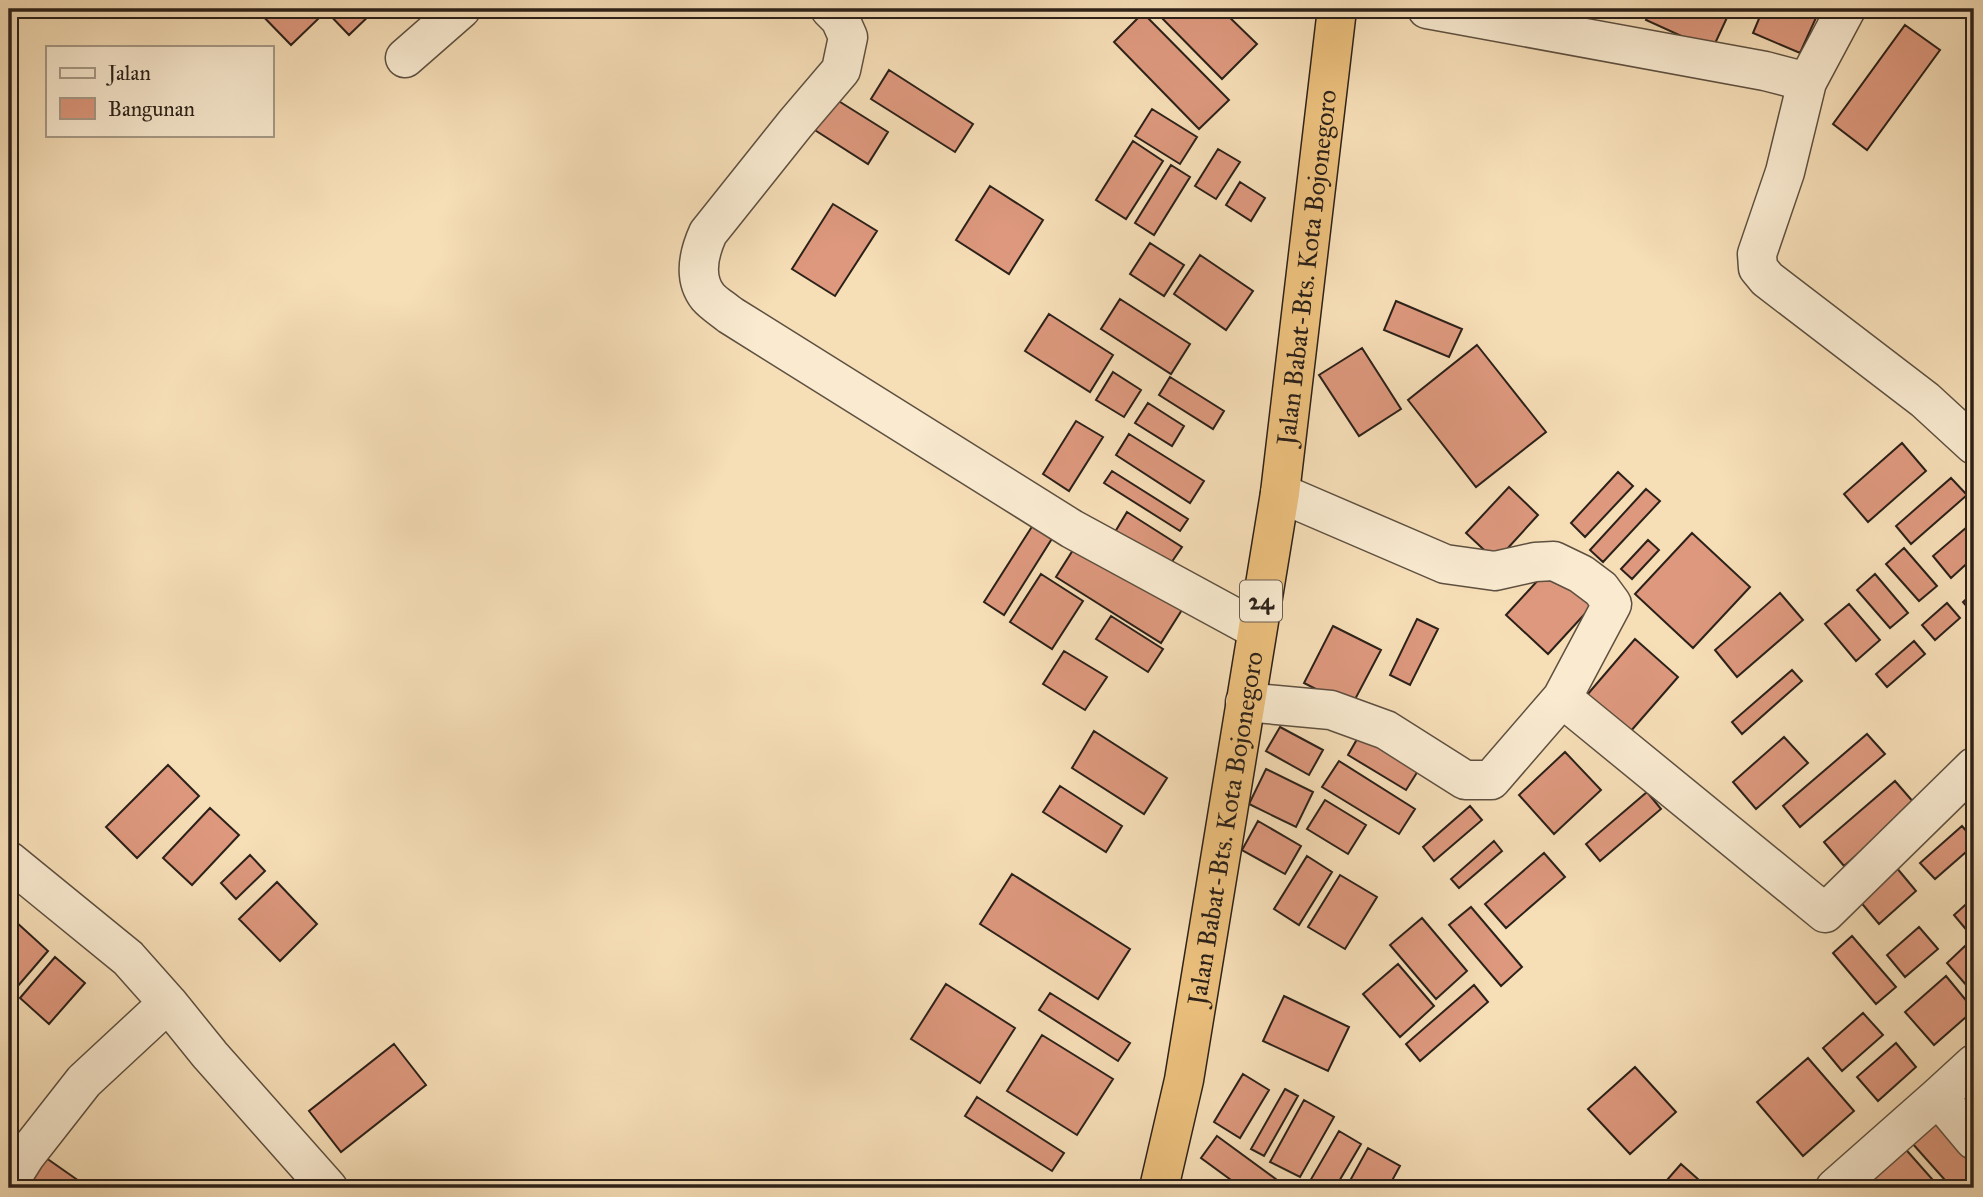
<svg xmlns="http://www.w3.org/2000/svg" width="1983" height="1197" viewBox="0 0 1983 1197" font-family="'IM FELL Great Primer',serif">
<rect width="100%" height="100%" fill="#f6deb7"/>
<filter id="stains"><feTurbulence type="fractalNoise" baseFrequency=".00286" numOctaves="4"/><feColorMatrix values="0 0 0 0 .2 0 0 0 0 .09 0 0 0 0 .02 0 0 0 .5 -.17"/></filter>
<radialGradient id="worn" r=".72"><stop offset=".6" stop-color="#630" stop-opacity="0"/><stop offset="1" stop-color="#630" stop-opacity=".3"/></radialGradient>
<path fill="#dd987d" stroke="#2c2119" stroke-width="2" d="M256,9H308L318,19L291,45Z
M324,9H376L349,35Z
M1153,9H1221L1257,44L1222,79Z
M1651,9H1731L1712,50L1646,20Z
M1763,9H1820L1800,53L1753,33Z
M1143,13L1229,100L1199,129L1114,42Z
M1905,25L1940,50L1867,150L1833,124Z
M889,70L973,124L955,152L871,99Z
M829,95L888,132L868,164L810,127Z
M1152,109L1197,137L1180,164L1135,136Z
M1133,141L1163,161L1126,219L1096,200Z
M1218,149L1240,162L1216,199L1195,186Z
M1171,165L1190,177L1154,235L1135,223Z
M1240,182L1265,198L1251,221L1226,205Z
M990,186L1043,220L1009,274L956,240Z
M833,204L877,231L835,296L792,269Z
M1150,243L1184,265L1164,296L1130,274Z
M1200,255L1253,291L1226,330L1174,294Z
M1120,299L1190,344L1171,374L1101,329Z
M1396,301L1462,329L1449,357L1384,330Z
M1049,314L1113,355L1090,392L1025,351Z
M1477,345L1546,432L1476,487L1408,400Z
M1362,348L1401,409L1359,436L1319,375Z
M1113,372L1141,390L1124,417L1096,400Z
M1170,377L1224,411L1213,429L1159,395Z
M1148,403L1184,426L1172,446L1135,423Z
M1076,421L1103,437L1069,491L1043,474Z
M1129,434L1204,481L1190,503L1116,455Z
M1902,443L1926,471L1868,522L1844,494Z
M1112,471L1188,519L1180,531L1104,483Z
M1618,472L1633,486L1585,537L1571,523Z
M1951,478L1967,495L1911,544L1896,526Z
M1509,487L1538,515L1496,561L1466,533Z
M1646,489L1660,501L1603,562L1590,550Z
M1127,512L1182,547L1169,566L1115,532Z
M1974,521V557L1951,578L1933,556Z
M1033,525L1053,537L1004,615L984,602Z
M1692,533L1750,587L1693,648L1635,594Z
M1080,539L1185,605L1161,643L1056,577Z
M1648,540L1659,550L1632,579L1621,569Z
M1904,548L1937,586L1919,601L1886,564Z
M1551,566L1593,605L1548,654L1506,615Z
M1041,574L1083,601L1052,649L1010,622Z
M1875,574L1908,613L1890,628L1857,590Z
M1974,592V615L1963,602Z
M1780,593L1803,620L1737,677L1715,650Z
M1947,603L1960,618L1935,640L1922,625Z
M1849,604L1880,640L1856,661L1825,624Z
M1111,616L1163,649L1148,672L1096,639Z
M1417,619L1438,629L1410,685L1390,675Z
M1333,626L1381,650L1351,707L1304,683Z
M1635,639L1678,677L1630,732L1587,695Z
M1914,641L1925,654L1887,687L1876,674Z
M1064,651L1107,677L1085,710L1043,684Z
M1792,670L1802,681L1742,734L1732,722Z
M1280,727L1323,750L1309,775L1266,751Z
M1364,727L1423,763L1406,790L1348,755Z
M1094,731L1167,778L1144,814L1072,768Z
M1867,734L1885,754L1800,827L1783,806Z
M1784,737L1808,763L1756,809L1733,782Z
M1565,752L1601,790L1554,834L1519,795Z
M1339,761L1415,809L1399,834L1322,787Z
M168,765L199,796L137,858L106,827Z
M1266,769L1313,792L1296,827L1249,804Z
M1895,781L1915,804L1844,866L1824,842Z
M1060,786L1122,826L1106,852L1043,812Z
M1647,792L1661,809L1600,861L1586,844Z
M1325,800L1366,825L1348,854L1307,829Z
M1470,806L1482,820L1434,861L1423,847Z
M210,808L239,835L192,885L163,858Z
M1258,821L1301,846L1285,874L1242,850Z
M1962,826L1974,840V845L1935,879L1920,863Z
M1494,841L1502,851L1459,888L1451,879Z
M1544,853L1565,877L1506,928L1485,904Z
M250,855L265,871L236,899L221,883Z
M1307,856L1332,872L1299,925L1274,909Z
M1896,867L1916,891L1879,924L1859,900Z
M1012,874L1130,949L1098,999L980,924Z
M1340,875L1377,897L1345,949L1308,927Z
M277,882L317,924L280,961L239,919Z
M1974,897V939L1954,915Z
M1471,907L1522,967L1501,986L1449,925Z
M1422,918L1467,971L1436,999L1390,945Z
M15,921L48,951L11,994L9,992V928Z
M1919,927L1938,949L1905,977L1887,955Z
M1852,936L1896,987L1876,1004L1833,953Z
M1965,946L1974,957V994L1947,963Z
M55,957L85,983L49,1024L20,998Z
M1398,964L1434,1006L1400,1037L1363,994Z
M1946,976L1974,1010L1934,1045L1905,1012Z
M946,984L1015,1028L980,1083L911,1039Z
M1474,985L1488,1002L1420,1061L1406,1044Z
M1050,993L1130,1043L1118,1061L1039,1010Z
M1284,996L1349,1027L1328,1071L1263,1041Z
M1863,1013L1883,1035L1842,1071L1823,1048Z
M1042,1035L1113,1079L1077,1135L1007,1091Z
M1896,1043L1916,1067L1878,1101L1857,1077Z
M394,1044L426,1085L341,1152L309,1111Z
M1808,1058L1854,1111L1803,1156L1757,1102Z
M1635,1067L1676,1112L1630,1154L1588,1109Z
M1243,1074L1269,1090L1240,1138L1214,1122Z
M1285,1089L1298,1096L1264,1156L1251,1149Z
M977,1097L1064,1153L1052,1171L965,1116Z
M1304,1100L1334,1117L1300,1177L1270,1162Z
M1933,1109L1974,1157V1180L1964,1188H1952L1904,1134Z
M1339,1131L1361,1144L1335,1188H1323L1310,1181Z
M1217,1136L1288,1188H1242L1201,1158Z
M1901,1144L1940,1188H1865L1858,1180Z
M1368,1148L1400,1166L1388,1188H1346Z
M39,1153L89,1188H29L19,1181Z
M1681,1164L1708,1188H1660Z"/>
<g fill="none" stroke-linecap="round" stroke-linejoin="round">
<defs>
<path id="minor" d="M830,9L840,19L848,37L841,70L795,124L708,233C699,253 693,278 708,297C714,304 723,309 730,315L1072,529L1256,629
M1427,9L1765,71L1807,82L1785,172L1757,254L1758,268L1767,279L1925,400L1974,445
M405,58L461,9
M1807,82L1846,9
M1280,493L1445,564L1495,571L1535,562L1554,561L1581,574L1601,589L1612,604L1562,698
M1245,702L1331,710L1386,730L1465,780H1491L1562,698L1825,913L1974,767
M9,861L128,958L168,1003L84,1081L26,1155L9,1182
M168,1003L210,1055L328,1188
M1974,1064L1938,1097L1974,1140
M1835,1188L1938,1097"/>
<g id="highway">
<path id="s1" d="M1159,1188L1184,1080L1280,493L1337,9"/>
</g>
</defs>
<use href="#minor" stroke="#5e5040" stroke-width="41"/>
<use href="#highway" stroke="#2c2119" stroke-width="41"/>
<use href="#minor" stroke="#f9ead0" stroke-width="38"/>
<use href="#highway" stroke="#ebbf7c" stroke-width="38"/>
<path stroke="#2c2119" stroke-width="5" stroke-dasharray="12 12" stroke-linecap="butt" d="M9,30L15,9"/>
</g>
<g text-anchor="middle" stroke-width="7" stroke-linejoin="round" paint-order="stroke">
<rect fill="#f9ead0" stroke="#6a5d50" stroke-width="2" x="1240" y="580.5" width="42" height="41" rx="5"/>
<g font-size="24" font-weight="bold" fill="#2c2119">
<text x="1261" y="609">24</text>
</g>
<g font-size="26" fill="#2c2119" stroke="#f9ead0">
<text dy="9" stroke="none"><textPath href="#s1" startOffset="933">Jalan Babat-Bts. Kota Bojonegoro</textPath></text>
<text dy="9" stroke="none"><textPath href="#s1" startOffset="366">Jalan Babat-Bts. Kota Bojonegoro</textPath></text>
</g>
</g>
<rect width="1983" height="1197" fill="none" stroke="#f6deb7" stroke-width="35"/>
<rect x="10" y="10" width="1962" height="1176" fill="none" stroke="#2c2119" stroke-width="3.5"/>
<rect x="18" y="18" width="1948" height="1162" fill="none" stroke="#2c2119" stroke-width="2"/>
<rect x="46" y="46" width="228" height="91" fill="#f9ead0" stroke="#a79a87" stroke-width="2"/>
<rect x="60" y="68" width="35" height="10" fill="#f9ead0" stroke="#a79a87" stroke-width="2"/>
<text x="108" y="80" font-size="21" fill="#2c2119">Jalan</text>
<rect x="60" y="98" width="35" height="21" fill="#dd987d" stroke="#a79a87" stroke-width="2"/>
<text x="108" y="116" font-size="21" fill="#2c2119">Bangunan</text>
<rect width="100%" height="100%" filter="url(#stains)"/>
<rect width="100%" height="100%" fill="url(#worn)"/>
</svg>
